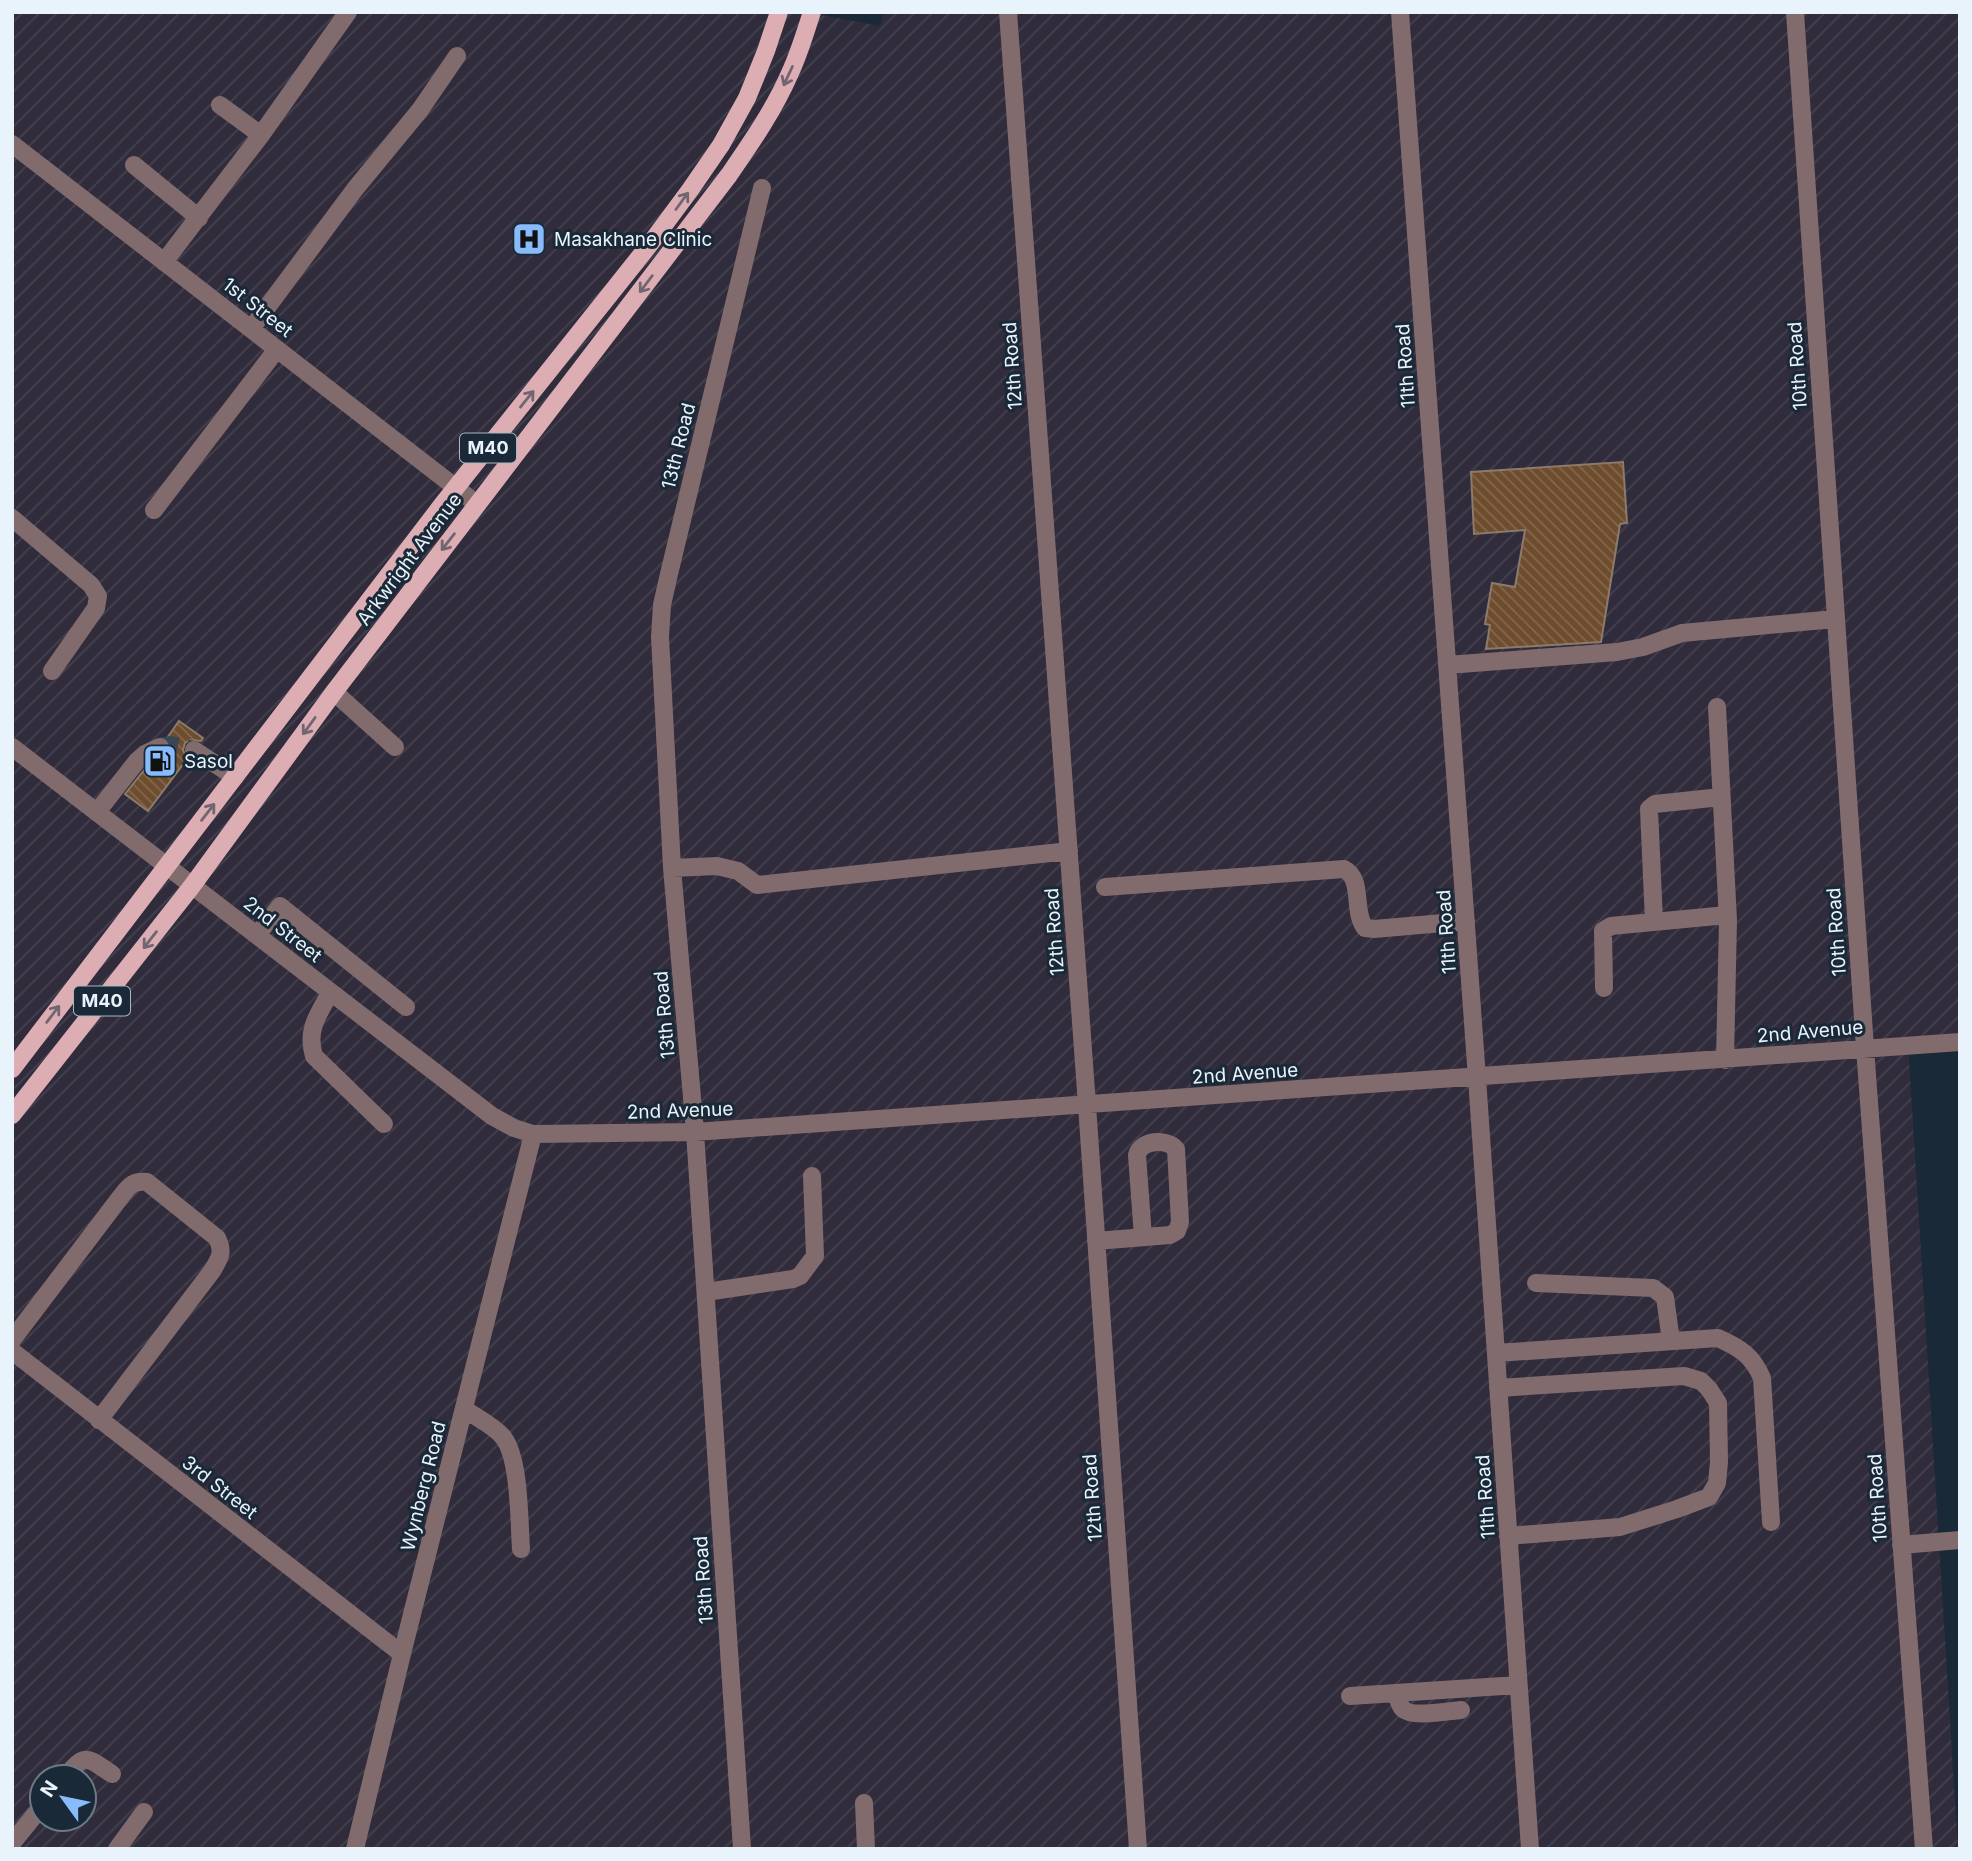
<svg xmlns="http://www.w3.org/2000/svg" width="1972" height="1861" viewBox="0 0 1972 1861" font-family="Inter,sans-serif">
<defs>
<pattern id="industrial-furrows" width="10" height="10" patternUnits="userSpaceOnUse" patternTransform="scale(1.75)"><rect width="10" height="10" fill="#302c3c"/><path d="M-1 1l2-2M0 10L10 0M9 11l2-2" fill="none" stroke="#44414f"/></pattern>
<pattern id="building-back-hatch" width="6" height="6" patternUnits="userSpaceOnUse" patternTransform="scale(1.75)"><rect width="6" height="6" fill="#6e4d2e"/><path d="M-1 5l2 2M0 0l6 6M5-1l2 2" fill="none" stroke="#83674d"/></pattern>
</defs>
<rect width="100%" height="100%" fill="#192937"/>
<path fill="url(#industrial-furrows)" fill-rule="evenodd" d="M12,12H806L880,26L884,12H1960V1040L1908,1043L1958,1849H12ZM42,1777H84V1819H42Z"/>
<path fill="url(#building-back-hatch)" stroke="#8c7a6a" stroke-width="2" d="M1623,462L1627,523L1620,524L1601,642L1486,649L1490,625L1485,624L1492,583L1515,587L1525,530L1474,534L1471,472Z
M179,721L203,738L201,741L190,740L185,743L183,750L187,759L148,811L125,794L145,769L169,754L171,747L167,738Z"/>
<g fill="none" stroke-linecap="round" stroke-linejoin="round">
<path stroke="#384755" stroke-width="18" stroke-dasharray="18 9" stroke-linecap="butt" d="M160,747L170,745L194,750"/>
<path stroke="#816b6d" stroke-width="18" d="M1008,12L1087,1105L1138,1849
M1400,12L1477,1078L1530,1849
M1795,12L1865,1048L1924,1849
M220,105L261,135
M12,144L477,504
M134,165L199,218
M164,262L261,135L348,12
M251,329L355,189L420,110L457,56
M154,510L277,349
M12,518L91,585L98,596L96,608L52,671
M1447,665L1617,652L1643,647L1682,633L1835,619
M334,692L395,747
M1717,707L1728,920L1725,1060
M12,747L492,1116L514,1128L533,1134L695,1132L1960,1042
M194,750L235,777
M97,812L137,761L145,754L160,747
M672,868L717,866L738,871L757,885L1069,851
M1105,887L1344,869C1364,879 1352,911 1365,928L1374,929L1466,921
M1654,922L1649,809L1655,804L1721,797
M257,935L280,906L406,1007
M1604,988L1603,931L1611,926L1727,915
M330,993C318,1015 306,1030 314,1056L384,1124
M1096,1241L1170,1235L1177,1231L1180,1222L1176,1149C1166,1138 1141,1140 1137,1155L1143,1237
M1536,1283L1653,1288L1665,1297L1671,1341
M706,1292L793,1279L800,1276L815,1256L812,1176
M12,1340L119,1199C128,1188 131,1180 147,1182L217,1238C224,1252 220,1258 212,1271L99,1420
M12,1351L402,1654
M1496,1353L1718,1338C1740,1348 1752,1355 1762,1378L1771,1522
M1498,1388L1684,1376L1701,1381L1709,1389L1718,1403L1719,1462L1717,1483L1709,1497L1677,1509L1620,1527L1508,1536
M464,1409C477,1418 493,1425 503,1437C520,1458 519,1521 521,1549
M1901,1545L1960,1540
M1396,1693C1398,1697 1399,1705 1403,1709C1412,1718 1448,1711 1461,1710
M1350,1696L1518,1685
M65,1777C86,1752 86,1757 112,1774
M864,1803L866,1849
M12,1843L42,1806
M117,1849L144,1812
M355,1849L402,1654L533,1134
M742,1849L695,1132L672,868L660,637L662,605L669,574L762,188"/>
<path stroke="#dcaeb4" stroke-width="18" d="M12,1069L442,505L650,244L690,190L721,145L747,98L766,51L779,12
M12,1115L192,886L334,692L729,175C751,143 774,110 790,73C799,54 805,33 812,12"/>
</g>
<defs><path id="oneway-shaft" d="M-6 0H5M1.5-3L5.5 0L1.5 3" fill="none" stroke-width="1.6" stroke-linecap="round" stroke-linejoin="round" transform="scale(1.75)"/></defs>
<g stroke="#71656f">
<use href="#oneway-shaft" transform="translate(788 76) rotate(115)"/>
<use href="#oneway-shaft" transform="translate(682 201) rotate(-54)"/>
<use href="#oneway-shaft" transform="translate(646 284) rotate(127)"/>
<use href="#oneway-shaft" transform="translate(527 399) rotate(-51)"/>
<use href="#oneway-shaft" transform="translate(448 542) rotate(128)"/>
<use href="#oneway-shaft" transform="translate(309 726) rotate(126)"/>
<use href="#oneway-shaft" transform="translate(208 812) rotate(-52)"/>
<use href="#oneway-shaft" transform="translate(150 940) rotate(128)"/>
<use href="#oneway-shaft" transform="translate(53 1014) rotate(-53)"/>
</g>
<defs>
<symbol id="hospital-square" viewBox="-11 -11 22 22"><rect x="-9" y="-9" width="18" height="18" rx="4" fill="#87bbfb" stroke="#192937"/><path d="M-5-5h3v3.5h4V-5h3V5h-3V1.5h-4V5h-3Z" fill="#111"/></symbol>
<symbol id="fuel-square" viewBox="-11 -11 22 22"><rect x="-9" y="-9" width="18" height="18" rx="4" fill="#87bbfb" stroke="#192937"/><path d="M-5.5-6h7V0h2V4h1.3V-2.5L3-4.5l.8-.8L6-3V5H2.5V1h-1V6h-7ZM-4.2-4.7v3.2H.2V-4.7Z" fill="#111"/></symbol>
</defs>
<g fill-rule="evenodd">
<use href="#hospital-square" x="510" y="220" width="38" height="38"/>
<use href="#fuel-square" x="141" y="742" width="38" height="38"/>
</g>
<g text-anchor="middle" stroke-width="6" stroke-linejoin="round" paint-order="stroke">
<g fill="#192937" stroke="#abb6c1" stroke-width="2">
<rect x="460" y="433.5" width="56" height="29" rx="5"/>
<rect x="74" y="986.5" width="56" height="29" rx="5"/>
</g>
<g font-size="18" font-weight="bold" fill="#e9f3fc">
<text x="488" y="454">M40</text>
<text x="102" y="1007">M40</text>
</g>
<g font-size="19" fill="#e9f3fc" stroke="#192937" text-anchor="start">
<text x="554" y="246">Masakhane Clinic</text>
<text x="184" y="768">Sasol</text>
</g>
<g font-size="19" fill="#e9f3fc" stroke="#192937">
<text transform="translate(258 307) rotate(38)" y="7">1st Street</text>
<text transform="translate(1012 366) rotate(-94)" y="7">12th Road</text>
<text transform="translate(1405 366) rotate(-94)" y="7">11th Road</text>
<text transform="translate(1797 366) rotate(-94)" y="7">10th Road</text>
<text transform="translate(678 446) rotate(-76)" y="7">13th Road</text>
<text transform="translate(409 559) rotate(-53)" y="7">Arkwright Avenue</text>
<text transform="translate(283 929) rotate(38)" y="7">2nd Street</text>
<text transform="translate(1054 932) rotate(-94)" y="7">12th Road</text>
<text transform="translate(1446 932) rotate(-94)" y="7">11th Road</text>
<text transform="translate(1836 932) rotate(-94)" y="7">10th Road</text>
<text transform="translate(664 1015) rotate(-95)" y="7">13th Road</text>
<text transform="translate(1810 1031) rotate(-5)" y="7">2nd Avenue</text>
<text transform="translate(1245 1073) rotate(-4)" y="7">2nd Avenue</text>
<text transform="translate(680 1110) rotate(-2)" y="7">2nd Avenue</text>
<text transform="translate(423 1486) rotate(-76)" y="7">Wynberg Road</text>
<text transform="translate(220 1487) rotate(38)" y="7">3rd Street</text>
<text transform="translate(1485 1497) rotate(-94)" y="7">11th Road</text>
<text transform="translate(1092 1498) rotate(-94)" y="7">12th Road</text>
<text transform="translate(1877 1498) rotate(-94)" y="7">10th Road</text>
<text transform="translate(703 1580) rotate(-94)" y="7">13th Road</text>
</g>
</g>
<rect width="1972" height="1861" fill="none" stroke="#e9f3fc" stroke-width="28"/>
<g transform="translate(63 1798) rotate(303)"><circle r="33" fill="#192937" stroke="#6c7a86" stroke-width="2"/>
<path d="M0-5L12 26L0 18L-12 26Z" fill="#87bbfb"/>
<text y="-10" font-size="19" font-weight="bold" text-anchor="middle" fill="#e9f3fc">N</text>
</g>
</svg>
